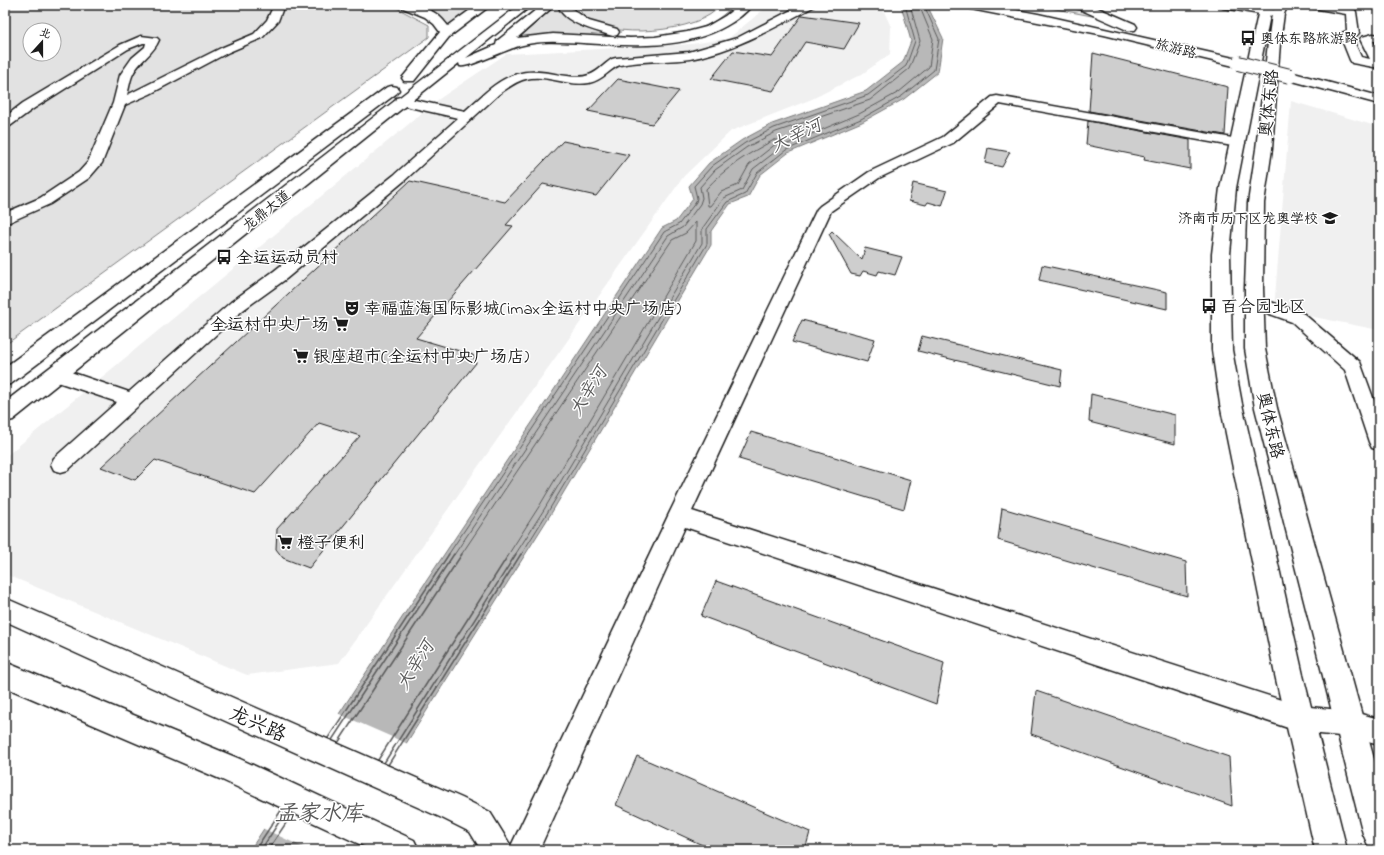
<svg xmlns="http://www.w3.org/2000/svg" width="1384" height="855" viewBox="0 0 1384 855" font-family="'Indie Flower','LXGW WenKai TC',sans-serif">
<rect width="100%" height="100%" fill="#fff"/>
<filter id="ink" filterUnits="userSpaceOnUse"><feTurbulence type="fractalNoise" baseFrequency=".025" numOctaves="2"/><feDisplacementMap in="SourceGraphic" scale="8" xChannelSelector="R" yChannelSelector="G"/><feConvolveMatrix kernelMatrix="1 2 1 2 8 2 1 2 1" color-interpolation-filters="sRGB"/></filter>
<g filter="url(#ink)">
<path fill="#f0f0f0" d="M769,5H876L882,7L891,27L890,54L862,74L812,99L731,131L684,176L339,663L247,675L5,574V457L439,99L506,54L692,44L729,38Z
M1291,101L1379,127V330L1274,309Z"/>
<path fill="#e2e2e2" stroke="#7f7f7f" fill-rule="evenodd" d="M5,5H391L429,25V37L5,345ZM30,30H54V54H30Z
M415,5H480L450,26L433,12Z
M556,5C565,10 566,20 578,25C618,43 688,44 723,15C726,12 731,9 734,5H740L713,26L687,35L653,40H631L540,35L518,39Z
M578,5H720C703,33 604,41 584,16C581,13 579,8 578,5Z
M1035,5H1073L1102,18Z"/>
<path fill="#b8b8b8" stroke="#7a7a7a" d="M901,5H927L943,38L938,72L904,99L862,122L788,153L760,175L748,197L730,204L711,231V245L552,512L339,850H250L409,607L662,228L676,221L693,199L689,186L709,163L742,140L772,124L866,91L903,62L911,41Z"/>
<path fill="#fff" d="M337,713L408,744L341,850H309L262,828Z"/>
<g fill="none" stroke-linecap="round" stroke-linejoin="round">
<path stroke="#5a5a5a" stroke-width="1" d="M774,140H777V143L749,165L738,185L721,192L710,206H708L706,189C725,168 749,153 774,140Z
M448,555L664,232L679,224L696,202L697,198L694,186L712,166L745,143L774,128L868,95L906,66L915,41L905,5
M454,555L668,236L683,227L700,204L702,198L700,187L715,170L747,147L776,132L870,100L909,69L920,41L910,5
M461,555L672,240L686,233L696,222V241L540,505L508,555
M515,555L545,508L702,243V230L704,226L724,198L742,190L753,169L783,146L859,114L899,92L929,67L933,39L919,5
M521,555L549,510L707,244V229L727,202L745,194L757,173L786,150L861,119L902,96L934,70L939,39L924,5"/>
<path stroke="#5a5a5a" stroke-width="1.5" d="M328,738L449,554
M332,740L454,554
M338,743L462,554
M378,760L509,554
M384,763L516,554
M388,765L521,554
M255,850L282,809
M261,850L286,811
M268,850L292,814"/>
</g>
<path fill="#cecece" stroke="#1c1c1c" d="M802,15L859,23L844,49L805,42L773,91L711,79L733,51L772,57Z
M1093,53L1228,87L1225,135L1089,111Z
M618,79L679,91L652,124L588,111Z
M1088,121L1190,140V169L1144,160L1145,157L1086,145Z
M563,141L629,155L596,196L543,184L506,225L513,226L416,338L473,355L476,363L309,568L283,558L276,549L277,529L360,436L319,423L255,494L155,460L135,480L101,467L410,181L505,202Z
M988,148L1010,152L1002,167L985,163Z
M913,183L947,191L942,206L928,202L926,205L909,201Z
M832,231L862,260L865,248L902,257L895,275L879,271L877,275L863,271L860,276L851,274L829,234Z
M1042,265L1167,292V309L1039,280Z
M802,320L875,339L867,362L792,342Z
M922,336L1062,370L1060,386L918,351Z
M1091,394L1175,415V444L1089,422Z
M751,432L911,480L904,509L739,459Z
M1002,508L1186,562L1187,596L998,540Z
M716,581L944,663L936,704L701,616Z
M1036,691L1229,757L1232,806L1031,734Z
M637,756L810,832L805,850H713L616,805Z"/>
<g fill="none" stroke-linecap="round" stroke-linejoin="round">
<defs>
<path id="minor" d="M274,5H284L278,21L262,38L229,52L150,94L125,105L102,163L89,178L50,204L5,224V213L40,198L79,172L88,162L113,103L120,75L132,58L145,47L146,43H143L128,49L33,109L10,126L5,127V117L23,103L120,45L141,36L157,38L159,40C153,55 138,61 132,76C130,81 129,88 127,95L221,48L254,34L267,20Z
M801,5H814L813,7C774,28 734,51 690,59C667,62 643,60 620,65C610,68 604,80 589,83C568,87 547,74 526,79C516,81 508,88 499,94L404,181L286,279L243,310L68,470L61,472L54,470L51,464L54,458L117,402L49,379L47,374L49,369L56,367L129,392L231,302L274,271L394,175L458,118L396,104L395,101L396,98L401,97L465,111C481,97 496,80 517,74C541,66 571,82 589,75C598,72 604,64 612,59L616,58L689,52L737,38Z
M1218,5C1230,5 1277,6 1283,14L1278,17L1223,8Z
M1308,5H1331L1355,10L1356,12L1359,33L1357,35L1352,37L1361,57L1370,59L1360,39L1362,37L1373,34L1379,35V41H1373L1379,54V68L1352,63L1350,60L1340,35L1342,33L1347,31L1346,14L1313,8Z
M997,96L1238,139L1243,140L1245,143L1243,146L1238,147L1000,104L953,143L879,178L831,211L692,511L1300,706L1350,711L1379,719V745L1350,737L1300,732L685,527L539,850H481L470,832L442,818L254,734L5,621V598L462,798L490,812L511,846L668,516L817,209L820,206L869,172L943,137L992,97Z
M1254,296L1304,314L1360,362L1379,414V450L1372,448L1369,442L1345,370L1292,322L1248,306L1245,302L1248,298Z
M5,662L240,759L414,840L419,850H372L220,779L5,687Z"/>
<path id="major" d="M401,5C421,5 436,9 448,26L477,5H491L449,37L414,81H404L402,78L440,32L434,24L425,17L403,8Z
M519,5H532L466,58L496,45L497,41L542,5H555L517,38L553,34L630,38L655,37L687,32L706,27L725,16L739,5H752C746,13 735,21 726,26C684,50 630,46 583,43C563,42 542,40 523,45C508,48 471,68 460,66L459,63L13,420L5,422V402Z
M559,5H571V8L589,21L617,29L619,32L617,35L613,36C600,32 559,22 559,5Z
M965,5H990L1038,14L1238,59L1243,60L1245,63L1243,66L1238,67L1104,35L971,9L967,8Z
M1075,5H1091L1135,24L1137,27L1135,30H1127L1077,8Z
M1260,5H1272L1236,188L1230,254L1232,350L1242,404L1303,675L1347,850H1315L1275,675L1220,404L1212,350V254L1220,188Z
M1276,5H1288L1284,14L1280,43L1272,149L1264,203L1263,288L1265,349L1277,408L1379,777V850L1368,845L1363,834L1255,408L1245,349V288L1248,203L1256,149L1268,43L1272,14Z
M1290,72L1379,96V104L1285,79L1283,76L1285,73Z
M392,86L397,87L399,90L397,93L12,383L5,386V367L387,87Z"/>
</defs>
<use href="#minor" stroke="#1c1c1c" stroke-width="3"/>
<use href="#major" stroke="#1c1c1c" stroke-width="3"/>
<use href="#minor" fill="#fff" fill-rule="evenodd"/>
<use href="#major" fill="#fff" fill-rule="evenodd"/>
<defs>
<path id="major-bridge" d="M1238,63L1290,76"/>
</defs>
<use href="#major-bridge" stroke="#1c1c1c" stroke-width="16" stroke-linecap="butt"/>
<use href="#major-bridge" stroke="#fff" stroke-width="14"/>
</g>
</g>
<defs>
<symbol id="bus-bare" viewBox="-9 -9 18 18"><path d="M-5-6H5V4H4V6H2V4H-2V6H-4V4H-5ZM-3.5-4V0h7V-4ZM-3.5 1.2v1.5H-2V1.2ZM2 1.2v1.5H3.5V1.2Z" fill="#1c1c1c" stroke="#fff" stroke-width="2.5" paint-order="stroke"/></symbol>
<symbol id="school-bare" viewBox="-9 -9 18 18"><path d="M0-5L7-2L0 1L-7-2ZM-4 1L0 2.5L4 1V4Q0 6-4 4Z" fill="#1c1c1c" stroke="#fff" stroke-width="2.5" paint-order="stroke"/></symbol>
<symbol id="theatre-bare" viewBox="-9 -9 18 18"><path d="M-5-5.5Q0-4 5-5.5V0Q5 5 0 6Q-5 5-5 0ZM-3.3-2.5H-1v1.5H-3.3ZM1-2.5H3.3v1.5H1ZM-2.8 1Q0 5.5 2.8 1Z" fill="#1c1c1c" stroke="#fff" stroke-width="2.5" paint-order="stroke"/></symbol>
<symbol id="supermarket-bare" viewBox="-9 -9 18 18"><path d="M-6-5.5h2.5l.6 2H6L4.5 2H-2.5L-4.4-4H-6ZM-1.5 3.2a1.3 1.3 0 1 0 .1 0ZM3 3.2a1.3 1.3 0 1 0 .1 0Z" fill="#1c1c1c" stroke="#fff" stroke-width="2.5" paint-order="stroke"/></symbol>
</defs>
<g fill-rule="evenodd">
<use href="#bus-bare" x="1237" y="27" width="22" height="22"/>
<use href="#school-bare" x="1319" y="207" width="22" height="22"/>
<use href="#bus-bare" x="213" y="246" width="22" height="22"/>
<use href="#bus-bare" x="1198" y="295" width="22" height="22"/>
<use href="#theatre-bare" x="341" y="297" width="22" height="22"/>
<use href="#supermarket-bare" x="330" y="313" width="22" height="22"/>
<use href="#supermarket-bare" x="290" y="345" width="22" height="22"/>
<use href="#supermarket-bare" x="274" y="531" width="22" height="22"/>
</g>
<g text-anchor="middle" stroke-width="3" stroke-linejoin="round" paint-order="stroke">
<g font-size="14" fill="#1c1c1c" stroke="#fff" text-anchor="start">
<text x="1260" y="43">奥体东路旅游路</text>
<text x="1318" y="223" text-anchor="end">济南市历下区龙奥学校</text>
</g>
<g font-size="14" fill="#1c1c1c" stroke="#fff">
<text transform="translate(1176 48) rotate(14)" y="5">旅游路</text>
<text transform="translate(266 210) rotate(-38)" y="5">龙鼎大道</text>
</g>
<g font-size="17" fill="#1c1c1c" stroke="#fff">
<text transform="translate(1268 103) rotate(-84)" y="6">奥体东路</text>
<text transform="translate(1271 425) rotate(77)" y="6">奥体东路</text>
</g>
<g font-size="17" fill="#1c1c1c" stroke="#fff" text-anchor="start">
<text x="236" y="263">全运运动员村</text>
<text x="1221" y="312">百合园北区</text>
<text x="364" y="314">幸福蓝海国际影城(imax全运村中央广场店)</text>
<text x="329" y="330" text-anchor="end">全运村中央广场</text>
<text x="313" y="362">银座超市(全运村中央广场店)</text>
<text x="297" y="548">橙子便利</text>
</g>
<g font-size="18" font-style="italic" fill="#5a5a5a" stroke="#fff">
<text transform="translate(796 135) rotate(-26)" y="6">大辛河</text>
<text transform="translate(588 391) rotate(-58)" y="6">大辛河</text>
<text transform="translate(415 665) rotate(-58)" y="6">大辛河</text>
</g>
<g font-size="20" fill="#1c1c1c" stroke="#fff">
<text transform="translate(258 723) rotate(24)" y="7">龙兴路</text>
</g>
<g font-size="22" font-style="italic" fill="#5a5a5a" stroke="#fff">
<text x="319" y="820">孟家水库</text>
</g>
</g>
<rect width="1384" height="855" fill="none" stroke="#fff" stroke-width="20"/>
<rect x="10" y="10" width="1364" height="835" fill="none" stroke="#1c1c1c" stroke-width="1.5" filter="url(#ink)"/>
<g transform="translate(42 42) rotate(21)"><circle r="19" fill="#ffffff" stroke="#a4a4a4"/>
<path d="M0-3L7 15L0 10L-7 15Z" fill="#1c1c1c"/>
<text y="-6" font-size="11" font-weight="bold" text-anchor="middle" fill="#1c1c1c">北</text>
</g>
</svg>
